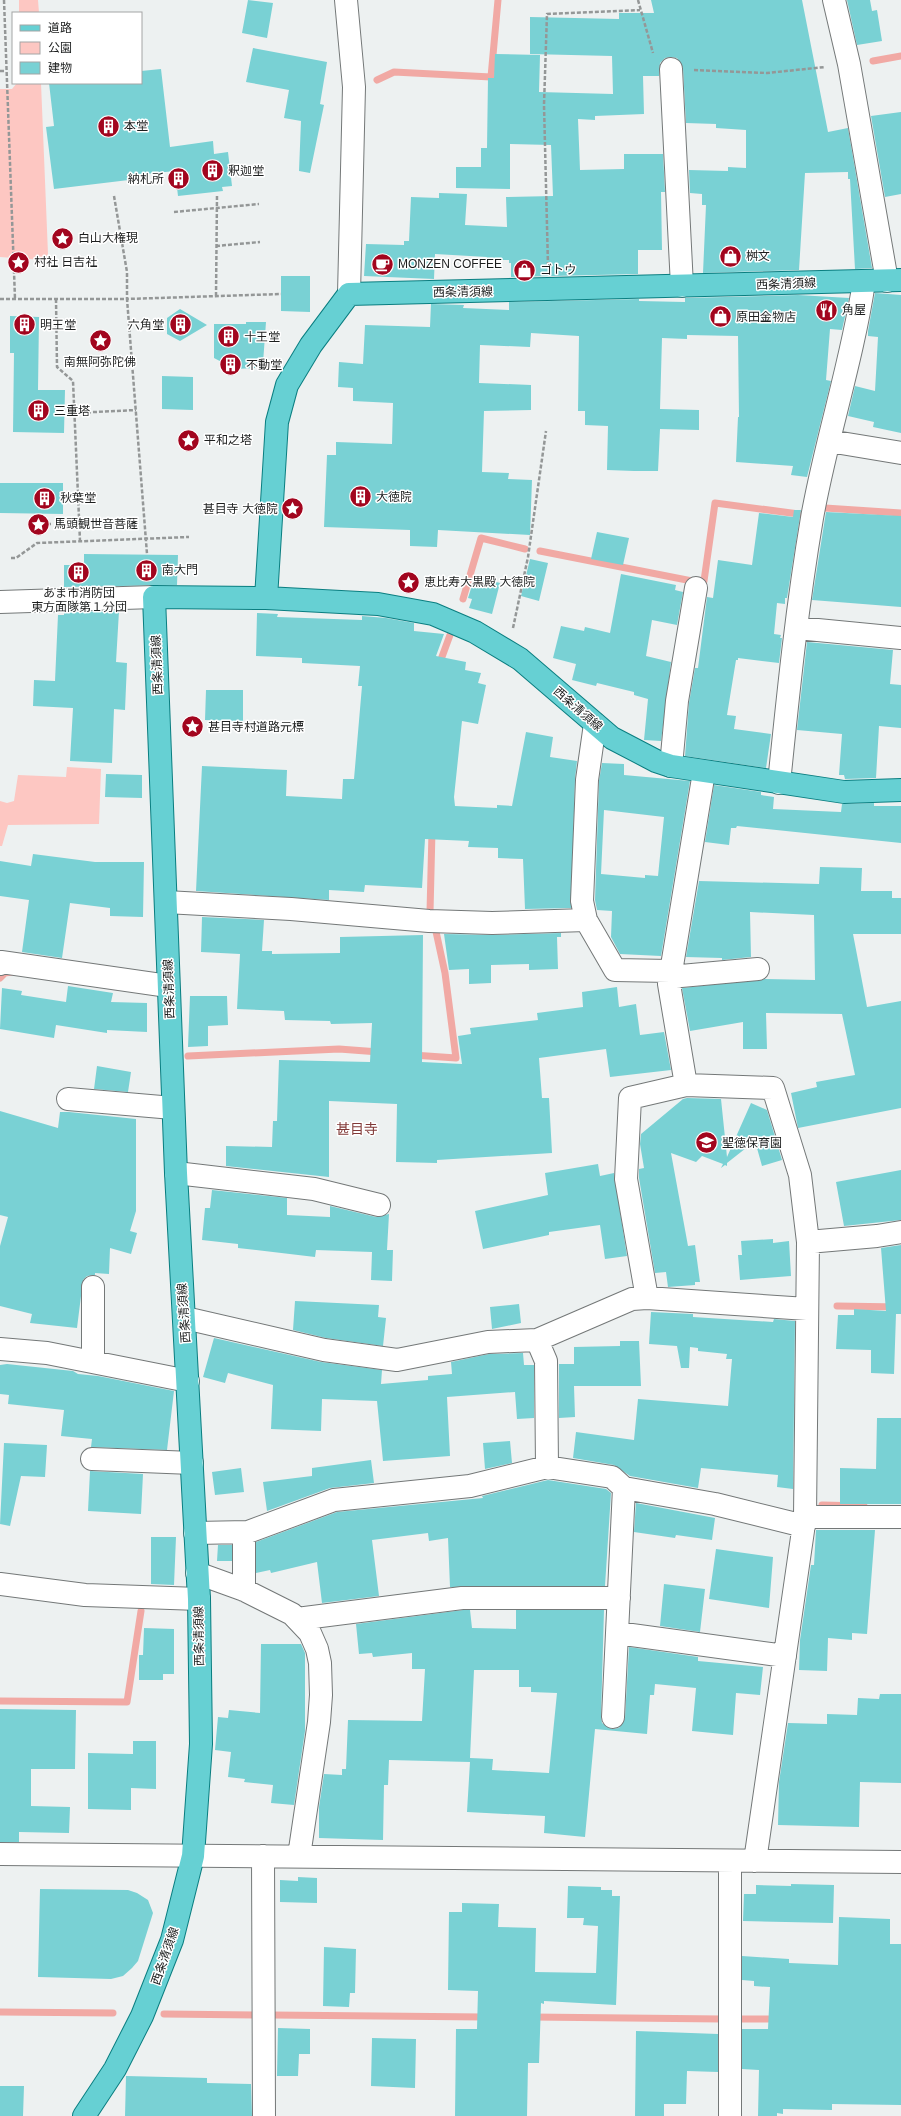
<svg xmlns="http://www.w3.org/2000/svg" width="901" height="2116" viewBox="0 0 901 2116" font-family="Helvetica,'Noto Sans JP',sans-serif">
<rect width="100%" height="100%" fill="#edf1f1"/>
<path fill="#fdc7c2" d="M19,0H38L39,13H19Z
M17,83H41L48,254L43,260L0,257V89H12Z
M67,767L101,769L99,824L8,825L2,846H0V801L7,803L14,801L18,775L66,777Z"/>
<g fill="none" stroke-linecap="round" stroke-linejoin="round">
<path stroke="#f1a9a4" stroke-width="7" d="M873,61L901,56
M377,80L394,72L491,77L498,0
M825,508L901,513
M540,551L692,581H704L715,503L799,514
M463,599L481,538L525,549
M439,665L450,635
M430,912L432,831
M0,978L5,973L12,972
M413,1055L456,1058L445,973L435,927
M188,1056L339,1049L379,1052
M837,1306L901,1307
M822,1505L864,1506
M0,1701L127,1702L141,1611
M0,2012L113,2013
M164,2014L255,2015
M272,2015L485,2017
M532,2017L722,2019
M737,2019H777"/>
</g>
<path fill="#79d1d4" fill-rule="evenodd" d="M248,0L273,3L267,38L242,33Z
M651,0H802L828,132L848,128L872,268L855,269L850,179H848V172L805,173L799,270L703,273L706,205H702V194L690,193L689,170L728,171V167L746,168V130L716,128V124L686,123L683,68L677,58L671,57L665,58L660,63L659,76H643L644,114L595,116V120L578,119L580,170L624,169V154H663L665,192H661L662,250H638V274L511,277V263H509V260H486L487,257L435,254L434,279L364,276L366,244L404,245V241H409L411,197L439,198V193L467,194L465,225L507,227L506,197L553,196L551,145L510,144V189L456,188V167H481V148H487L488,78H494L495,54L540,55L539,92L613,94L612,56L530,54V17L619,19V13H654Z
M847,0H870L872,11L877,10L882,41L857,45Z
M253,48L327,62L320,104L324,105L310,173L299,171L301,121L284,118L289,90L246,82Z
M161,69L170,147L213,141L214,154L228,152L232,186L222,187L223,191L178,196L175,171L136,175L137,179L54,189L46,127L54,126L49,83H141V71Z
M901,112V194L885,197L871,116Z
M281,276H310V312L281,311Z
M875,293L901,295V433L873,427L874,422L848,416L855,386L875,391L878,337L868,336V331Z
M798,295L849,298L842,330L830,329L826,380L831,381L807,477L791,475L793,466L736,462L738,417H739L738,336L687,335V339L662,338L660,409L699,410V430L660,429L658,471H634L607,470L608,426L585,425V411H578L579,336L531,333L530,347L480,345L479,383L531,385V410L484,411L482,472L509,473L508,479L532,480L530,535L438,530L437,547L410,546V530L324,527L327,455H336V442L392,444L393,403L353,401V388L338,387L339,362L363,364L365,325L430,327L431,304L464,305L463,308L509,310V302L639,299V301L685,302V298Z
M180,309L207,325L180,341L167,334V318Z
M10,316L39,317L38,390H65L64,433L13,432L14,353H10Z
M246,322H266L263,363H255V368L235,369L214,358V324H246Z
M162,376L193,377V410L162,409Z
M0,483H63V514L0,513Z
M794,510H801L787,598H785V604L777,603L774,634L781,635L780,638H782L779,663L738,658V660H736L727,715L736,716L734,729L771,734L766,768L685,756L689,703L695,668H698L707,597L713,598L718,560L752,565L759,513L793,517Z
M826,512L901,516V607L812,600Z
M597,532L629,538L623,565L591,559Z
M84,554L178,555L177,585L64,587V565H84Z
M530,559L548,563L539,601L521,596Z
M621,574L676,585L675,590L683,592L677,625L652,620L646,656L671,662L661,741L644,740L648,699L634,695V692L597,683L596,686L572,680L576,664L553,658L561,626L584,631L585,627L610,633Z
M475,576L500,583L492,614L469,608L472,599L468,598Z
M119,611L116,662L127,663L125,710L114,709L112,763L70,761L73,708L33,706L34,680L55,681L58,615H64V612Z
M257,613L278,614L277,617L362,620V616L386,618L414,623V631L444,634L436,656L466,662L465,670L481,673L478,683L486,685L478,724L462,721L454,797L455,806L497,808V805L512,806L526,732L553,737L550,757L577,761L575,779L571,908L525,909L523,859L498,858V848L468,847L469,841L425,839L422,888L365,885L364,892L329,890V900L196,891L202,766L287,770L286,796L342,799L343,779H354L362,686H358L360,666L302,663V658L256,656Z
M807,642L893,650L890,684L901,685V728L879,726L876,778L845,779L844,775H839L842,734L797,730Z
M206,690H243V721L205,720Z
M602,763L624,764V775L690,781L661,956L620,954L611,937L612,911L597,910L595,900L599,781ZM604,810L664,817L658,876L645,875V878L601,874Z
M106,774L142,775V798L105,797Z
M714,785L761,792V795L774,797L773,809L841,812L842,804L874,803V806H901V843L737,826L736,828H731L729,845L705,842Z
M33,854L95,862H144L143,917L110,916V908L70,903L62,958L22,952L29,900L0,896V861L31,866Z
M820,867L862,868L861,891H892V898H901V934H853L867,1007L901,1001V1108L798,1128L791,1093L817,1087L816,1082L855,1075L842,1014L766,1013L767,1049H743V1022L690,1031L682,988L765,979L815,980L814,915L750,912L751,957L722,960V958L686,957L699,881L819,884Z
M202,917L264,920L262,951H272V954L340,953V937L423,935L422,1062L462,1064L458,1036L471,1034L470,1028L538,1020L537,1013L583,1007L582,992L617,987L619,1007L636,1004L640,1035L664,1032L671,1070L610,1077L606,1049L539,1058L542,1098H549L552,1153L437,1160V1163L396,1162L397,1104L329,1101V1177L226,1166V1146L272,1147L273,1121H277L279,1060L370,1062L372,1023L331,1024L330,1021L285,1020L284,1011L237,1009L240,954L201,952Z
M561,933V937H557L558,969L529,970V964L491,965V983L469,984V969L449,970L444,934L492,935Z
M68,986L113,993L111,1002L147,1003V1032L107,1030V1033L56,1025L54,1038L0,1029L2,988L22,991L21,995L66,1002Z
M190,996H227L228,1025L208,1026V1046L188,1047Z
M97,1066L131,1072L128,1092L94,1089Z
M687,1098L721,1099L727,1157L751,1103L767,1110L782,1160L762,1166L755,1141L727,1163V1166L725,1165L721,1168L723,1164L702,1156L696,1162L671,1153L688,1246L695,1245L700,1282H695V1285L668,1287L666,1272L655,1273L639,1178V1169L644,1168L640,1144L641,1134L683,1099Z
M0,1111L58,1128L60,1112H69L136,1119V1211L130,1231L137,1233L131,1254L110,1248L109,1274L95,1273V1275L87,1276L83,1280L77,1328L30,1323L32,1314L0,1306V1246L8,1217L0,1215Z
M598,1164L600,1176L614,1173L627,1256L605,1259L600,1225L549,1232V1235L483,1249L475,1211L548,1195L545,1173Z
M901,1170V1220L844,1226L836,1182Z
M212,1190L287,1198V1215L330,1217V1206L376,1217L389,1214L387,1250H393L392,1281L371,1280L372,1252L316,1250L315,1257L238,1248V1244L202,1240L205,1208H210Z
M773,1239V1243L789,1241L791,1276L740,1280L738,1255H742L741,1241Z
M901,1245V1314H896L894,1374L871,1373V1350L836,1349L838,1315H854V1309L886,1311L881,1248Z
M295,1301L379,1305L378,1317L386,1318L383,1346L326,1338L293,1330Z
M519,1304L521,1323L492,1329L490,1307Z
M651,1312L693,1314V1317L773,1322L774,1319L795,1321L793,1489L777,1487L778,1475L701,1468L698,1488L630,1476L614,1465L573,1458L576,1432L634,1440L638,1399L728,1406L732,1359H726L727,1354L698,1351V1348L690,1347L689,1368H681L677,1346L649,1344Z
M214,1338L321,1362L382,1370L381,1384L428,1380V1376L452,1374L451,1362L489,1354L523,1353L524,1365H534V1418L517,1419L515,1392L447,1397L450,1456L383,1461L377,1401L322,1399L321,1431L271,1429L273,1385L228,1373L225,1383L203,1377Z
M620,1341H639L641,1386H574L575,1417L559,1418V1364H574V1347L620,1346Z
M7,1364L73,1371L78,1374L98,1376L174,1391L167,1450L91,1447L92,1439L61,1436L64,1410L8,1404L9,1395L0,1394V1365Z
M877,1418H901V1504H840V1468L876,1469Z
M510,1441L512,1463L485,1469L483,1443Z
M4,1443L47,1445L45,1477L21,1476L10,1526L0,1524Z
M371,1460L374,1483L330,1488L267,1511L263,1482L312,1476V1468Z
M241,1468L244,1492L215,1495L212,1472Z
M90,1471L143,1474L141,1514L88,1511Z
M548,1480L606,1489L611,1493L605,1586L450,1587L448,1538L429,1541L428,1533L372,1540L379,1596L322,1603L317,1562L271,1573L270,1570L256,1573V1542L337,1512L483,1498L482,1496Z
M636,1503L715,1518L712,1540L676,1535L675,1538L634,1532Z
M816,1530H875L867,1634L852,1633V1640L828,1638L827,1671L799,1670L800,1640L811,1565H814Z
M151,1537H176L174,1585L151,1584Z
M218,1545H232V1561H217Z
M716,1549L773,1557L769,1608L709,1599Z
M664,1584L705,1589L700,1632L660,1626Z
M463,1610H470L472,1628L516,1629V1610H604L601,1716L602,1723L612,1729L619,1728L625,1718L629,1647L698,1657V1661L763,1667L760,1695L736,1693L733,1735L692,1731L696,1688L655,1684L654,1695H650L647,1734L595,1729L585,1837L544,1833L545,1816L467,1812L470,1762L389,1760L388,1785H384L383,1840L319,1838V1807L324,1774L342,1775V1769H346L348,1720L422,1721L425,1669H412V1653L373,1657L372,1653L359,1654L356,1624ZM474,1670H519V1687H531V1692L557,1693L549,1773L492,1770L493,1759L470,1758Z
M144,1628L174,1629V1674H163V1680H139V1655H143Z
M261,1644H301L305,1653V1731L294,1805L271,1803L273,1785L244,1782L245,1779L228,1777L231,1752L215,1750L218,1717L228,1718L229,1710L260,1713Z
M880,1694H901V1783L860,1782L859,1827L778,1825L779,1782L788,1723L827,1724V1714L857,1715L858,1698L879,1699Z
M0,1709L76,1710L75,1769H31V1806L70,1807L69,1833L19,1832V1842H0Z
M133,1741H156V1789L131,1788V1810L88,1809V1753L133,1754Z
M298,1877L317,1878V1903L280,1902V1880L298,1881Z
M791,1884L834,1885L833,1923L743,1921L744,1894H756V1885L791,1886Z
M568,1886L601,1887V1890H612V1896H620L616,2005L544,2001V2004L541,2003L539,2063H528L527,2116H455L456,2029H477L478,1991L448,1990L449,1912H462V1903L499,1904L498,1927L536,1928L535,1972L596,1973L598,1926L583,1925L584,1918H567Z
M40,1889L128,1890L137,1893L148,1900L153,1913L138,1961L132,1968L123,1976L111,1979L38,1977Z
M839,1917L890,1919V1944H901V2105L832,2104V2110L783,2109V2114L777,2113V2116H758L759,2070L742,2069V2029H768L770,1987L754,1986V1981L742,1980V1956L789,1959V1963L838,1965Z
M324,1947L356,1949L355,1993H350L349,2007L323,2006Z
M278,2028L310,2029V2054H299L298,2076H277Z
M636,2031L718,2034V2072L687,2071L686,2104H664V2116H635Z
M372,2038L416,2039L415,2088L371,2086Z
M126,2076L207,2078V2083L251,2084L252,2116H125Z
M0,2086H24L23,2116H0Z"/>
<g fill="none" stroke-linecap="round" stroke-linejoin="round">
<defs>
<path id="minor" d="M346,0L354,87L349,294
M834,0L849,64L887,281
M671,69L682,286
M829,441L901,453
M0,602L154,597
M797,628L901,638
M671,766L677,701L696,588
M704,772L669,984L686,1085L773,1088L800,1175L808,1242L805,1517L755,1861
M779,783C788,695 797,606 812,518C826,439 852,362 864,282
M166,902L291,909L429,921L492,923L586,920L615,970L670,971
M586,920L582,901L587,780L595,724
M0,964L1,962L168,986
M670,977L758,969
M68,1099L173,1108
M176,1173L314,1189L379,1205
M808,1242L877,1236L901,1232
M93,1287V1362
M647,1298L626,1179L630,1098L686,1085
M185,1318L324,1350L397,1360L488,1342L537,1340L632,1299L647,1298L807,1309
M537,1340L546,1361L547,1467
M0,1349L47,1353L188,1381
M92,1459L192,1463
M624,1488L617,1633L785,1656
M805,1517H901
M195,1533L248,1532L334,1500L470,1486L547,1467L612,1477L624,1488L715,1504L804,1526
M197,1573L244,1590L292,1614L310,1633L317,1649L320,1663L321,1695L319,1722L299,1856
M0,1584L85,1595L199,1599
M244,1590V1533
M297,1619L462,1598H619
M613,1717L617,1633
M0,1854L901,1862
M263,1856L264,2116
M730,1861V2116"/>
<path id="major" d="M266,598L378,604L433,614L475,632L520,659L612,738L656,761L671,766L844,792L901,790
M84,2116L115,2069L142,2016L172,1940L193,1856L201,1744L199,1599L176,1173L154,597L266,598L277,422L287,385L311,345L349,294L901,280"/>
</defs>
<use href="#minor" stroke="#747878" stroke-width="24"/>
<use href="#major" stroke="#0a7e80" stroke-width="24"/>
<path stroke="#949797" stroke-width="2.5" stroke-dasharray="4 2" stroke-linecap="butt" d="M4,0L15,299
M638,0L653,53
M694,70L767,73L825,67
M0,71H6
M114,196L127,272V299L281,294
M174,212L259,204
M216,246L260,242
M548,266L544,105L547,14L640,10
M216,296L217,196
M0,299H127L147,554
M56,299L57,367L73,381L80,541
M75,413L136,410
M41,524H51
M11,558H16L37,543L189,537
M513,628L528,557L546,431"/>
<use href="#minor" stroke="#fff" stroke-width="22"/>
<use href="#major" stroke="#66d0d3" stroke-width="22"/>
</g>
<defs>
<symbol id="building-disc" viewBox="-11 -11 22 22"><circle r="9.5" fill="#a2051e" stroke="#fff"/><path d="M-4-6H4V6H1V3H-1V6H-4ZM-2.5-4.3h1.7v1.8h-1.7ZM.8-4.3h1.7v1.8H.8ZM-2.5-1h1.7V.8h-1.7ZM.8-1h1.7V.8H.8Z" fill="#fff"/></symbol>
<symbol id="sight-disc" viewBox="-11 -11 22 22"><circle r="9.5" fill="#a2051e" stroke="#fff"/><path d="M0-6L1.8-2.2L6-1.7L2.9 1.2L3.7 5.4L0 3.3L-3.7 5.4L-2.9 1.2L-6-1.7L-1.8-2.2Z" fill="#fff"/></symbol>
<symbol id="shop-disc" viewBox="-11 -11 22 22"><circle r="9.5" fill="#a2051e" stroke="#fff"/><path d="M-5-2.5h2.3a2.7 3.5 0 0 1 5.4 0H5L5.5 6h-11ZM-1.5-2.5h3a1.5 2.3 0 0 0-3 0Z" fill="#fff"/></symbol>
<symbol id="cafe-disc" viewBox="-11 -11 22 22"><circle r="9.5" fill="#a2051e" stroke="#fff"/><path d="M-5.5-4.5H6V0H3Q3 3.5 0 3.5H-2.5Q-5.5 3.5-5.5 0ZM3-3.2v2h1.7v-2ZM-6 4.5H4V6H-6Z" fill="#fff"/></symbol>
<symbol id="restaurant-disc" viewBox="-11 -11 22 22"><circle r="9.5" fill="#a2051e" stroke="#fff"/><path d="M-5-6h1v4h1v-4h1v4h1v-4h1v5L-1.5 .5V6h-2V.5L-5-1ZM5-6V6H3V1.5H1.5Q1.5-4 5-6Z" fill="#fff"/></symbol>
<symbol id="school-disc" viewBox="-11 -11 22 22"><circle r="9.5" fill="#a2051e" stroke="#fff"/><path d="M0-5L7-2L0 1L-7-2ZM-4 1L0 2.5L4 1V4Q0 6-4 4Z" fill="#fff"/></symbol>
</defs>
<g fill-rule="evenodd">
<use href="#building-disc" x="96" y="114" width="25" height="25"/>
<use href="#building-disc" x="200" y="158" width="25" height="25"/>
<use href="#building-disc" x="166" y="166" width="25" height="25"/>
<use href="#sight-disc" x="50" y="226" width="25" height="25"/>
<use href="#shop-disc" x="718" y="244" width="25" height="25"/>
<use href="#sight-disc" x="6" y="250" width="25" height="25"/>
<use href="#cafe-disc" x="370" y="252" width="25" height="25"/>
<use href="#shop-disc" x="512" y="258" width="25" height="25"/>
<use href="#restaurant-disc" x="814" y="298" width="25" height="25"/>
<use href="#shop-disc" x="708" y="304" width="25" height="25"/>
<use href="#building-disc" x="12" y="312" width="25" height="25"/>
<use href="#building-disc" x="168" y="312" width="25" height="25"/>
<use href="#building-disc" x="216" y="324" width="25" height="25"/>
<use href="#sight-disc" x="88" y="328" width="25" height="25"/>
<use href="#building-disc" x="218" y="352" width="25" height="25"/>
<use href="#building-disc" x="26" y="398" width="25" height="25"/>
<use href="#sight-disc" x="176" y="428" width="25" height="25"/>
<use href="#building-disc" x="348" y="484" width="25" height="25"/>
<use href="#building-disc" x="32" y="486" width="25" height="25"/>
<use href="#sight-disc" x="280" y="496" width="25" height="25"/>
<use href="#sight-disc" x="26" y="512" width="25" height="25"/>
<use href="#building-disc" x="134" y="558" width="25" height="25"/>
<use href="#building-disc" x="66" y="560" width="25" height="25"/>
<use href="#sight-disc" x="396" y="570" width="25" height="25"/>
<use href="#sight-disc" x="180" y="714" width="25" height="25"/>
<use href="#school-disc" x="694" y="1130" width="25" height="25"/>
</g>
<g text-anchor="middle" stroke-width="3" stroke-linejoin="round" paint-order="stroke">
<g font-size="12" fill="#1c1e1e" stroke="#fff" text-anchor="start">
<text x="124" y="130">本堂</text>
<text x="228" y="175">釈迦堂</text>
<text x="164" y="183" text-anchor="end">納札所</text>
<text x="78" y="242">白山大権現</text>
<text x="746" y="260">桝文</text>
<text x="34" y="266">村社 日吉社</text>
<text x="398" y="268">MONZEN COFFEE</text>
<text x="540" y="274">ゴトウ</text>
<text x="842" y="314">角屋</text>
<text x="736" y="321">原田金物店</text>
<text x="40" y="329">明王堂</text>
<text x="164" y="329" text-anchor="end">六角堂</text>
<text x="244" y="341">十王堂</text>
<text x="100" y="366" text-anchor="middle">南無阿弥陀佛</text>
<text x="246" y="369">不動堂</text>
<text x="54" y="415">三重塔</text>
<text x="204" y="444">平和之塔</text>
<text x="376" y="501">大徳院</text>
<text x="60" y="502">秋葉堂</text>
<text x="278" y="513" text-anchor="end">甚目寺 大徳院</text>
<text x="54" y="528">馬頭観世音菩薩</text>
<text x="162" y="574">南大門</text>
<text x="424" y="586">恵比寿大黒殿 大徳院</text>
<text x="79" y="597" text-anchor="middle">あま市消防団<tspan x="79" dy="14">東方面隊第１分団</tspan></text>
<text x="208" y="731">甚目寺村道路元標</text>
<text x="722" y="1147">聖徳保育園</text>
</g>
<g font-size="12" fill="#1c1e1e" stroke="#fff">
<text transform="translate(786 284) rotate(-2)" y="4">西条清須線</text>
<text transform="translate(463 292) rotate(-1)" y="4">西条清須線</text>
<text transform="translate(157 665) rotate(-92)" y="4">西条清須線</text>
<text transform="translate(578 709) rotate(41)" y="4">西条清須線</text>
<text transform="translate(169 989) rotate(-92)" y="4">西条清須線</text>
<text transform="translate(184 1313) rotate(-94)" y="4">西条清須線</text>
<text transform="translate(199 1636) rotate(-91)" y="4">西条清須線</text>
<text transform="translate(165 1956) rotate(-71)" y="4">西条清須線</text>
</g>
<g font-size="14" fill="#813937" stroke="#fff">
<text x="357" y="1134">甚目寺</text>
</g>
</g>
<rect x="12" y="12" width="130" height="72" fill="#ffffff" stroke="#a4a5a5"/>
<rect x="20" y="25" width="20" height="6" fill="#66d0d3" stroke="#a4a5a5"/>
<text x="48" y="32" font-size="12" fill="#1c1e1e">道路</text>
<rect x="20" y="42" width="20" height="12" fill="#fdc7c2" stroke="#a4a5a5"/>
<text x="48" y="52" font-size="12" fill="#1c1e1e">公園</text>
<rect x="20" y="62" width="20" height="12" fill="#79d1d4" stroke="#a4a5a5"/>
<text x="48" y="72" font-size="12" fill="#1c1e1e">建物</text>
</svg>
